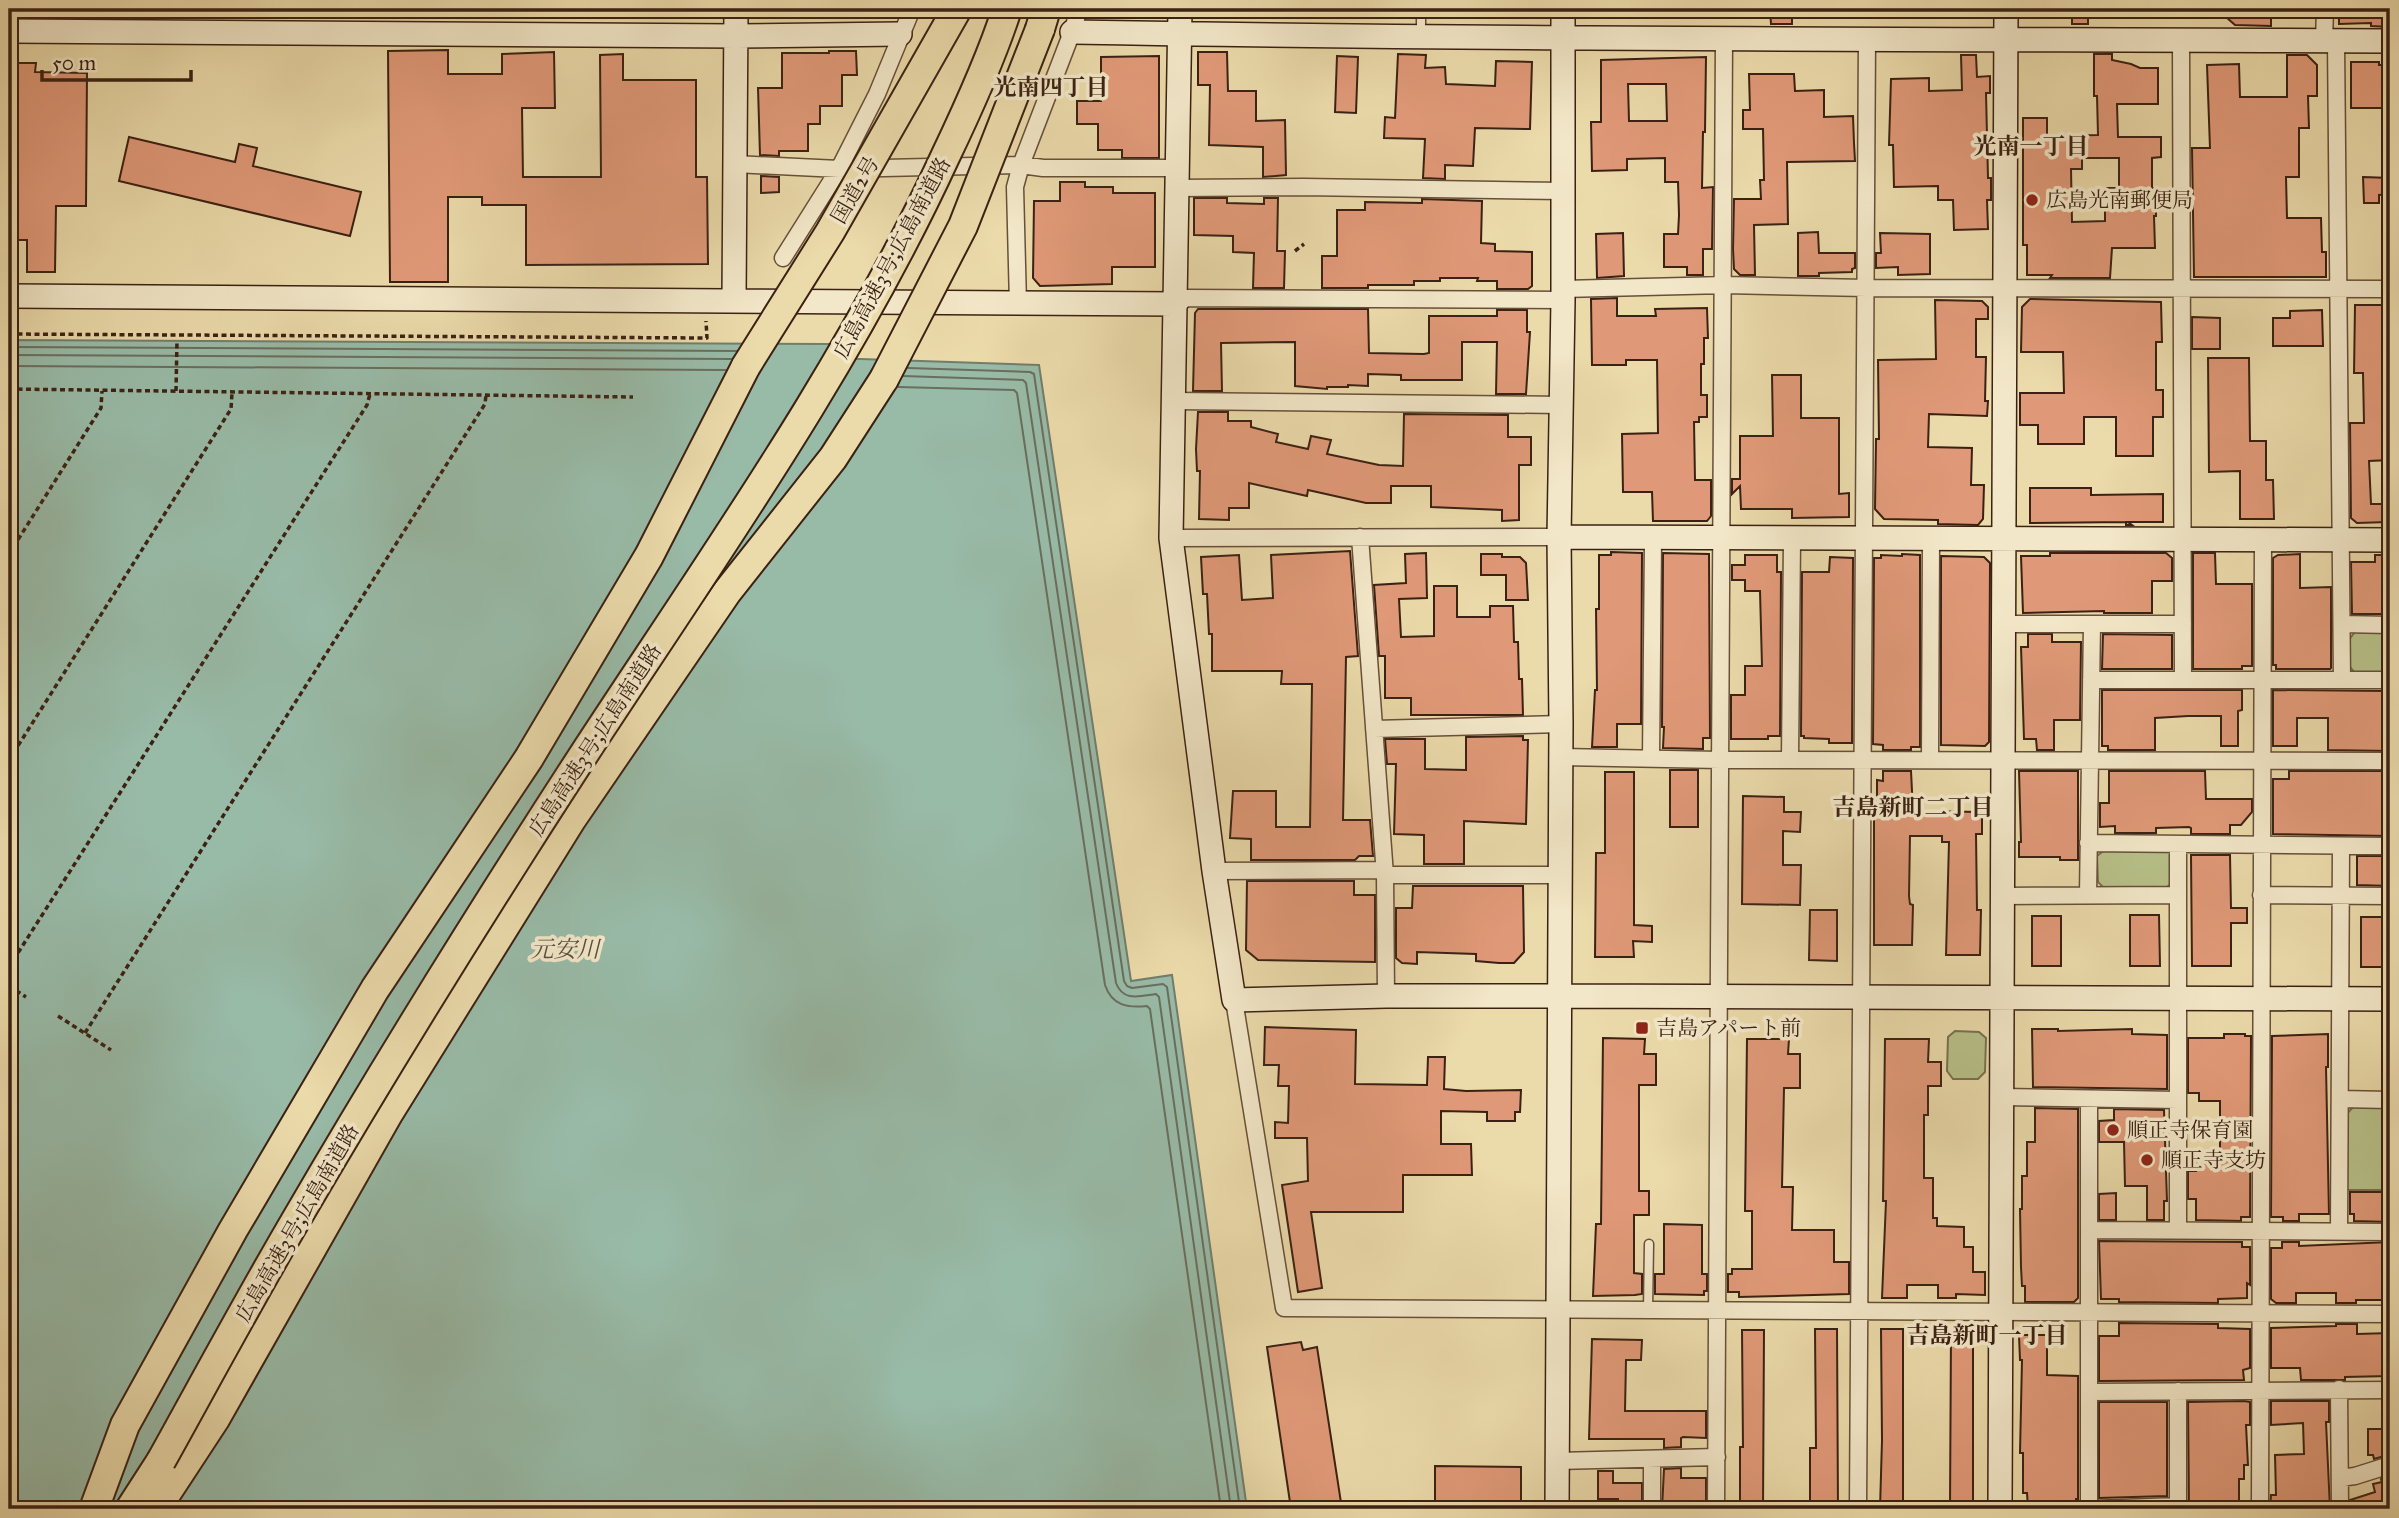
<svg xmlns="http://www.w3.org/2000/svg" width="2399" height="1518" viewBox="0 0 2399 1518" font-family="'IM FELL Great Primer','Noto Serif JP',serif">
<rect width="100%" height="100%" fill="#ebdaaa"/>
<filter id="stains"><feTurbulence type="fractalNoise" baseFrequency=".00286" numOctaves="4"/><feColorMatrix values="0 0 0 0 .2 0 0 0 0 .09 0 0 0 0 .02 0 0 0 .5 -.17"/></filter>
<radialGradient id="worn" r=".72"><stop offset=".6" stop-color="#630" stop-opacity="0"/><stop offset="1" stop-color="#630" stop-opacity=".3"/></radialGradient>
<path fill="#b7c088" stroke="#79704e" stroke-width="2" d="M2390,630V675H2357L2349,666L2348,641L2355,632Z
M2165,846L2172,856L2171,884L2161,891H2107L2098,882L2097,856L2107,848Z
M1955,1031L1979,1032L1986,1038L1985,1072L1978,1079H1953L1947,1071L1948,1037Z
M2354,1106L2390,1107V1190H2344V1117Z"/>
<path fill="#98bba8" stroke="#737d6c" stroke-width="2" d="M9,340L829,344L831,358L1039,365L1131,981L1172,975L1247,1509H9Z"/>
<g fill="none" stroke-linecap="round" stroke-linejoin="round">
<path stroke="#6a6e5e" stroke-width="2" d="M9,347L737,351
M9,355L732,359
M9,366L726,370
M908,368L1030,372L1034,374L1124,981L1127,986L1132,988L1163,984L1167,987L1240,1509
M903,376L1023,380L1026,383L1116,983C1123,1002 1140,996 1156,994L1159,997L1231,1509
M898,387L1014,390L1017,393L1105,985C1112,1006 1128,1008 1147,1006L1150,1009L1221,1509"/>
</g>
<path fill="#e09978" stroke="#3b2113" stroke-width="2" fill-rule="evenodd" d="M1770,9H1792V24H1771Z
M2072,9H2088V24H2072Z
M2217,9H2271V26L2235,25Z
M2339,9H2390V27L2371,26V23L2339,24Z
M448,50V74H502V54L554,52L555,108H522L523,177H601L600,55L623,54V80H696V177H707L708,264L526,265V205H482V197H448V282H390L388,51Z
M829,51H856L857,75H842V106H820V124H808V151H779V156L760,155L758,88H782V53H829Z
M1198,52H1227L1228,91H1256V121L1285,120L1286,175L1263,177V147L1209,145L1210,85H1198Z
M1398,54L1426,55L1425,68L1445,67L1446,84L1495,86L1496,61L1532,62L1530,129L1475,128L1473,166L1445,165V179L1423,178L1425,139L1384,138L1385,117L1395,118Z
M2094,54H2112V60L2131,64L2140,68H2158V104H2117L2118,137H2161V157L2152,158V188H2156V193H2171V209H2156V216H2154L2155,248H2112L2110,278H2050L2052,275H2027V245H2023V118H2047V136L2098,135L2097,96H2094ZM2082,158H2119V188H2105V221L2072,222L2071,169H2082Z
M1961,55H1976L1977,77L1990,76V93H1986L1988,178H1991V200H1987L1988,229L1954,230L1953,200H1938V186L1894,187L1893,145H1889L1891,79L1929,78V91L1962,90Z
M2287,55H2307L2317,65V96H2308L2309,128H2299V177H2286L2287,218H2321L2322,252H2326V277H2194L2192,148H2210L2207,65L2239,64L2240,97H2287Z
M1159,56V158H1122V150H1098V124H1077V101H1101V57Z
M1337,56L1358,57L1356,113L1335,112Z
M1706,57L1705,132H1703L1702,188L1713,187L1712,249H1703V275H1687V267H1664V234H1678L1679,215L1678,182H1665V158L1627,159V170L1592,171L1591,122H1601V60ZM1628,84H1666L1667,121H1629Z
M2351,62H2379V65H2390V108H2351Z
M15,63H36L35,72L87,73L86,206H56L55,272H27V240H9V223H12L13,95H9V69Z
M1749,74H1794L1795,91L1824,90V117L1853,116L1854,143L1855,161L1787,162L1788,224L1754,225L1755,275H1740L1734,269L1733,249L1734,199H1761L1760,180H1764L1763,129H1743V110H1750Z
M129,137L235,162L239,144L257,148L253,166L361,192L350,236L119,181Z
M761,176L779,177V192L761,193Z
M2363,177L2390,178V194L2379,195V203H2364Z
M1060,182H1085V187H1113V193H1155V267H1112V284L1040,286L1033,278L1034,201H1060Z
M1194,198H1227V203L1264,204V198H1278L1277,251H1285L1284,288H1253L1254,253L1233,252V236L1194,235Z
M1422,199L1482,201L1481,243L1495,244V251L1532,252V286L1528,289H1497V281H1477L1478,278H1440V281H1414V285H1368V288H1322V256H1337V210H1365V202L1422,203Z
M1818,232L1819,253H1855V268L1852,269V272L1819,273V276H1798V233Z
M1623,233L1624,276L1597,278L1596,234Z
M1880,233L1930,234V274L1898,275V267L1876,268V253H1881Z
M1617,298V316H1656L1655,309L1707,308L1708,338H1704V364H1701V395H1707V417H1699V422H1694L1695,480H1711V516L1707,521H1653L1652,492H1623L1622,434L1658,433L1657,360H1626V365H1592L1591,299Z
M2030,299L2161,302L2162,342H2156V390H2163V417H2153V456H2116V417H2084V444H2038V425H2020V393H2064L2063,352H2021L2022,307Z
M1935,300L1982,301L1988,307V319H1976V357H1986L1985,401H1988L1987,416L1929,414L1928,447L1972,448L1971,485H1984L1983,519L1978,525L1938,524V520L1884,519L1875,509L1876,439H1879L1878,360L1936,359Z
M2355,305H2390V460L2369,461L2371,504H2388V522L2357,523L2351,518L2350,423H2364L2363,373H2354Z
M1198,309H1368L1369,353L1424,354L1429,353V316H1497V310H1527V332H1530L1526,394H1496L1497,342H1462V380H1401V375L1368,374V386L1348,385V387H1327V389L1295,386V342L1221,343L1222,391H1193L1195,313Z
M2322,310L2323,346H2273V318H2290V311Z
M2192,317L2220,318V349H2192Z
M2208,358H2249L2250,441H2266V480H2273L2274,519H2240V471L2209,472Z
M1772,375H1801V418H1839V494L1849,493V517L1792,518V509H1741L1740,486L1732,494V479H1740V436H1773Z
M1198,412H1228V421H1251V427L1278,434L1276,442L1308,449L1311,436L1331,440L1327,454L1379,465L1403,466L1404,414L1508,415V437H1531V465H1519V520L1502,521V510L1431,507V486H1391V503H1366L1308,490L1307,496L1249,483V508H1229V520L1199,519L1200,471H1197L1196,449Z
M2030,488H2091V495L2163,494V522H2128L2132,525H2126V522L2030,523Z
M1350,551L1358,656L1346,657L1343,820H1370L1373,856H1359L1355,860H1251V839L1230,838L1233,791H1276V827H1310L1312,684H1281L1282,671H1212V634H1209L1207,594H1203L1201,557L1239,555L1242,600L1273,598L1271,555Z
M1611,552L1642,553L1641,724H1617V747H1592L1595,690H1597L1596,609H1599V555H1611Z
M1426,553L1427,598L1399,599L1401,637L1434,636V586H1457V617H1490V606H1513L1514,642H1518L1519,679H1522L1523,715H1411V698H1385V656H1379L1374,585L1406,583L1405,554Z
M1663,553L1709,554L1710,738H1703V749L1663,748L1664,727H1662Z
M2050,553H2166L2172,558V581H2152V613H2104V611L2023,613L2021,556H2050Z
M2193,553H2215L2216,584H2252V666H2242V669H2193Z
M1481,554H1502V557H1520L1526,563L1528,600H1506V575H1481Z
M1902,554L1920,555V747H1911V750H1883V745L1873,744L1874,558H1881V555L1902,556Z
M2300,554V588L2331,587V668L2330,669H2276V665H2273V558L2278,555Z
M1745,555H1777V572H1781L1780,736H1768V739H1731V695H1745V666H1762L1760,591H1745V580H1732V565H1745Z
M2375,555H2390L2388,614H2352L2351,562H2375Z
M1941,556L1984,557L1990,563L1989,742L1985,746L1941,745Z
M1830,557L1853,558L1852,743H1829V739L1804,738V736H1801L1802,572H1829Z
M2028,634H2052V642H2081L2080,720H2054V750H2037L2036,739H2024L2021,647H2028Z
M2103,634L2172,635V669H2102Z
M2102,690H2242V710L2238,711V746H2221V716H2188L2155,718V750H2108V746H2102Z
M2273,690L2385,691V699H2390V751L2328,750V718H2297V746H2273Z
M1523,736V740H1528L1526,824L1464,821V864H1424V835L1394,834L1396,764H1387L1385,739H1425V769L1466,770V737Z
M1670,770H1698V827H1670Z
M1883,771H1911L1913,811L1982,812V834H1976L1977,910H1981L1980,955H1946L1949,842H1942V836H1910L1909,896L1910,904L1913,905L1912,945H1874V807H1877V780L1883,781Z
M2019,771H2078V860H2060V857H2019V842H2021Z
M2109,771H2205L2206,799H2252V812L2241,825H2230V834H2191V828L2189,827L2156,828V833H2115V826L2100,827V803H2109Z
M2289,771H2390V836L2273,834V779H2289Z
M1605,772H1634V925L1652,926V942L1633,941L1634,957H1595L1596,853H1605Z
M1743,796L1784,797V812H1801L1800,832L1783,831V865H1801L1800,905L1742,904Z
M2191,855H2230L2231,908H2247V923H2231V966H2192Z
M2357,856H2390V886L2357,885Z
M1247,881H1354V895H1375V962L1258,960L1246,950Z
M1413,886H1523L1524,952L1514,963H1499L1476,961V954L1417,952V964L1402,963L1396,958V908H1412Z
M1810,910H1837V961L1809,960Z
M2130,915H2159L2160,966H2130Z
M2032,916H2061V966H2032Z
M2361,917H2390V967H2361Z
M1265,1027L1356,1030L1355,1084L1427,1085L1428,1057H1445L1444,1089L1466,1091L1521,1090L1520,1112H1515V1121H1487V1112L1441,1111V1144H1471L1472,1175H1403V1212H1311L1322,1288L1298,1292L1282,1185L1308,1181L1307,1138H1275V1122L1288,1123L1289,1086H1278L1279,1065H1264Z
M2032,1029H2058V1031L2132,1029V1034L2167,1035V1089L2033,1087Z
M2224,1034H2245V1036H2251L2250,1217H2241V1221L2196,1220V1199H2188V1171H2196V1158H2220V1101H2199V1093H2188V1038H2224Z
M2328,1034V1067H2326L2329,1214H2299V1221H2283V1217H2271L2272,1036Z
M1603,1038L1645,1039L1644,1054H1656V1085H1639V1191H1649V1215H1634V1273L1642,1274V1294L1635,1295L1593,1296L1596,1224H1601Z
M1747,1039H1789L1788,1054H1800V1088H1784L1782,1187H1793L1792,1230H1834V1262H1849V1294L1739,1297V1292H1728V1274H1732V1269H1752V1211H1745Z
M1885,1039H1929L1928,1062H1941V1086H1928V1115H1924V1178H1933V1218H1937V1226L1964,1227V1247H1973V1272H1985V1295L1956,1294V1298H1938V1285H1907V1298H1882L1886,1201H1883Z
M2035,1108L2078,1109V1298L2074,1302H2025V1286H2022L2021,1267L2020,1209H2022V1176H2027V1142H2035Z
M2114,1109L2164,1110L2167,1201H2164V1220H2147V1186H2125L2124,1142H2099V1121L2114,1120Z
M2350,1192H2390V1222L2354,1221V1214H2350Z
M2116,1193V1220H2099V1194Z
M1664,1224L1702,1225V1274H1707V1291H1704V1295L1655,1294V1274H1664Z
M2099,1241L2242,1242V1247H2250V1285L2247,1283V1298L2218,1299V1303L2119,1302V1299H2101Z
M2282,1242H2299V1246L2390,1242V1300H2356V1303H2336V1293H2296V1303H2276L2271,1299V1248H2282Z
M2119,1323L2218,1324V1328L2250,1329V1368L2243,1370L2244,1380L2099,1381V1336H2119Z
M2336,1324H2357V1334L2390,1333V1376L2345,1377V1380H2301L2300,1368H2271V1328L2336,1326Z
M1815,1329H1837L1838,1509H1810V1448H1816Z
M1881,1329H1903V1509H1880L1882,1440Z
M1742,1330H1764L1763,1509H1740V1447H1743Z
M1951,1330H1973V1509H1950Z
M2019,1335H2047V1375L2078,1376V1499H2076V1504H2047V1508H2028L2027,1493H2023V1453H2020L2022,1360H2020Z
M1592,1339L1642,1340L1641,1360H1626L1625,1411H1706V1438L1683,1437L1681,1438V1447L1664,1448V1439H1589Z
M1301,1342L1303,1350L1317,1347L1342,1509H1291L1267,1347Z
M2244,1401L2250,1402V1425H2246L2248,1465H2244V1479H2239V1508L2189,1509L2188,1402Z
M2271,1401H2329V1422H2326L2330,1509H2270L2271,1495H2276L2275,1455L2304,1454L2303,1423L2271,1425Z
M2099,1402H2167V1496L2099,1498Z
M2368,1429H2388V1455L2374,1459L2373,1455H2368Z
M1435,1466L1521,1467V1509H1435Z
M1681,1468V1478H1706V1503H1681V1509H1662L1664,1469Z
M1598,1471H1613V1483H1642V1505L1618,1506V1499H1598Z
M2389,1476L2390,1509H2350V1500L2375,1492L2373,1484L2382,1482L2381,1479Z"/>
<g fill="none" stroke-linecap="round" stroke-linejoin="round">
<defs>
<path id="lane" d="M1421,34V9
M1648,1310L1649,1244"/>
<path id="street" d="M2181,40L2183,680
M2324,41L2325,9
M2336,41L2342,680
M735,164L839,169L1021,165L1043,168H1179
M1178,188L1304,187L1564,191
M783,258L839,169L877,94L912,9
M1563,289L1725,285L1866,288L2390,289
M1018,304L1015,187L1021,165L1072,32L1079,9
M1176,304L1187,298L1563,300
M1174,401L1562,405
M1360,537L1385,875L1386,996
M1171,538L1559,537
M2004,624H2183
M2342,624L2390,625
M2091,680H2390
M1374,729L1561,724
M1561,757L1720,760L2390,761
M1651,759L1653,538
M1790,760L1792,538
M1930,760L1931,539
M2088,843L2390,846
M2178,844V1231
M1214,871L1384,870
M1385,875H1560
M2088,895L2092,624
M2261,895L2390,896
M2003,896L2178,895
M1234,1000L1284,1308L2390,1314
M2002,1097L2178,1100
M2340,1099L2390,1100
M2090,1230L2390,1232
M2339,1232L2341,846
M2339,1389L2340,1509
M2178,1391V1509
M2089,1392L2390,1390
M1557,1461L1717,1457
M2340,1478L2355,1476L2390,1465
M1652,1509V1459
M1716,1509L1724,38
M1858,1509L1867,38
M2089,1509V1099
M2095,1509L2178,1506
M2260,1509L2263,538"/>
<path id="secondary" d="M1180,9L1171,538L1214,871L1234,1000L1386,996H1560L2390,999
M9,31L736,36L900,34
M1072,32C1512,40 1951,39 2390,41
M9,296L1176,304
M734,300L736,9
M1559,537L2390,540
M1557,1509L1561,724L1559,537L1563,300V9
M2000,1509L2006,9"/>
<path id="highway" d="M1040,29L1046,9
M94,1509L125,1425L233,1230L375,989L529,758L649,556L746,366
M130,1509L161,1461
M156,1509L215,1419L388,1114L571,820L727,592L833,458L884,379"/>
</defs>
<use href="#lane" stroke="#674f39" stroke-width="11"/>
<use href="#street" stroke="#674f39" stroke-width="19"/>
<use href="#secondary" stroke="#3b2113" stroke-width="26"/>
<use href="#highway" stroke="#3b2113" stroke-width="32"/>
<path stroke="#3b2113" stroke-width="3.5" stroke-dasharray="5 3.5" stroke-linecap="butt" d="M1295,251L1304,244
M9,334L707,338L706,321
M9,389L633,397
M176,391L177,341
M9,554L101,408L102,391
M9,760L231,409L232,393
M9,967L367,405L370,394
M9,986L26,997
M58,1016L111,1050
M85,1033L485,404L486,395"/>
<use href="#lane" stroke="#f2e7c8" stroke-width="8"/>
<use href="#street" stroke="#f2e7c8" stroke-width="16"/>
<use href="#secondary" stroke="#f2e7c8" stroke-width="23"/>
<use href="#highway" stroke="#ebdaaa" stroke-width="28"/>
<defs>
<path id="highway-bridge" d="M746,366L830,232L957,9
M884,379L963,226L1040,29
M161,1461C206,1380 250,1298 297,1218C388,1062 484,908 582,757C710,561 847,370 945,157C968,109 991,59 1007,9"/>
</defs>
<use href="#highway-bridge" stroke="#3b2113" stroke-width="32" stroke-linecap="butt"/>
<use href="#highway-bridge" stroke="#ebdaaa" stroke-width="28"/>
</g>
<g fill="#8f2418" stroke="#f2e7c8" stroke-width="2.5">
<circle cx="2032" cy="200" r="7"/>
<rect x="1635" y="1021" width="14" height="14" rx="3.5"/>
<circle cx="2113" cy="1130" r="7"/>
<circle cx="2147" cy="1160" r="7"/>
</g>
<g text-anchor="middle" stroke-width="7" stroke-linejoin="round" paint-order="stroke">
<g font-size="21" fill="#3b2113" stroke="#f2e7c8">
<text transform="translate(855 190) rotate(-60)" y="7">国道2号</text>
<text transform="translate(892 258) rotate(-62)" y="7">広島高速3号;広島南道路</text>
<text transform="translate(595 740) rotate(-57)" y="7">広島高速3号;広島南道路</text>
<text transform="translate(297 1223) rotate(-60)" y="7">広島高速3号;広島南道路</text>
</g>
<g font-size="21" fill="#3b2113" stroke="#f2e7c8" text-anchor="start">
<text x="2046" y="207">広島光南郵便局</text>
<text x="1656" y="1035">吉島アパート前</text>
<text x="2127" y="1137">順正寺保育園</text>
<text x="2161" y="1167">順正寺支坊</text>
</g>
<g font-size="23" font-weight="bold" fill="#3b2113" stroke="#f2e7c8">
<text x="1051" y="95">光南四丁目</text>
<text x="2031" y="154">光南一丁目</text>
<text x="1913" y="815">吉島新町二丁目</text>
<text x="1987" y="1343">吉島新町一丁目</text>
</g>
<g font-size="23" font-style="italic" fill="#574f40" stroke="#f2e7c8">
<text x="565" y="957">元安川</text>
</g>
</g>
<rect width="2399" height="1518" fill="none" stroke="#ebdaaa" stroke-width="35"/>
<rect x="10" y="10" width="2378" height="1497" fill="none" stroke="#3b2113" stroke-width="3.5"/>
<rect x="18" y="18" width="2364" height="1483" fill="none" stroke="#3b2113" stroke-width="2"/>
<path d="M42 70v10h149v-10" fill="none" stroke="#3b2113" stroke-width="3.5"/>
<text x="52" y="70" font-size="21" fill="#3b2113" stroke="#f2e7c8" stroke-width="5" paint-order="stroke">50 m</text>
<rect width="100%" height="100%" filter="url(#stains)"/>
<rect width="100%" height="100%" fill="url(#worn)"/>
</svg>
